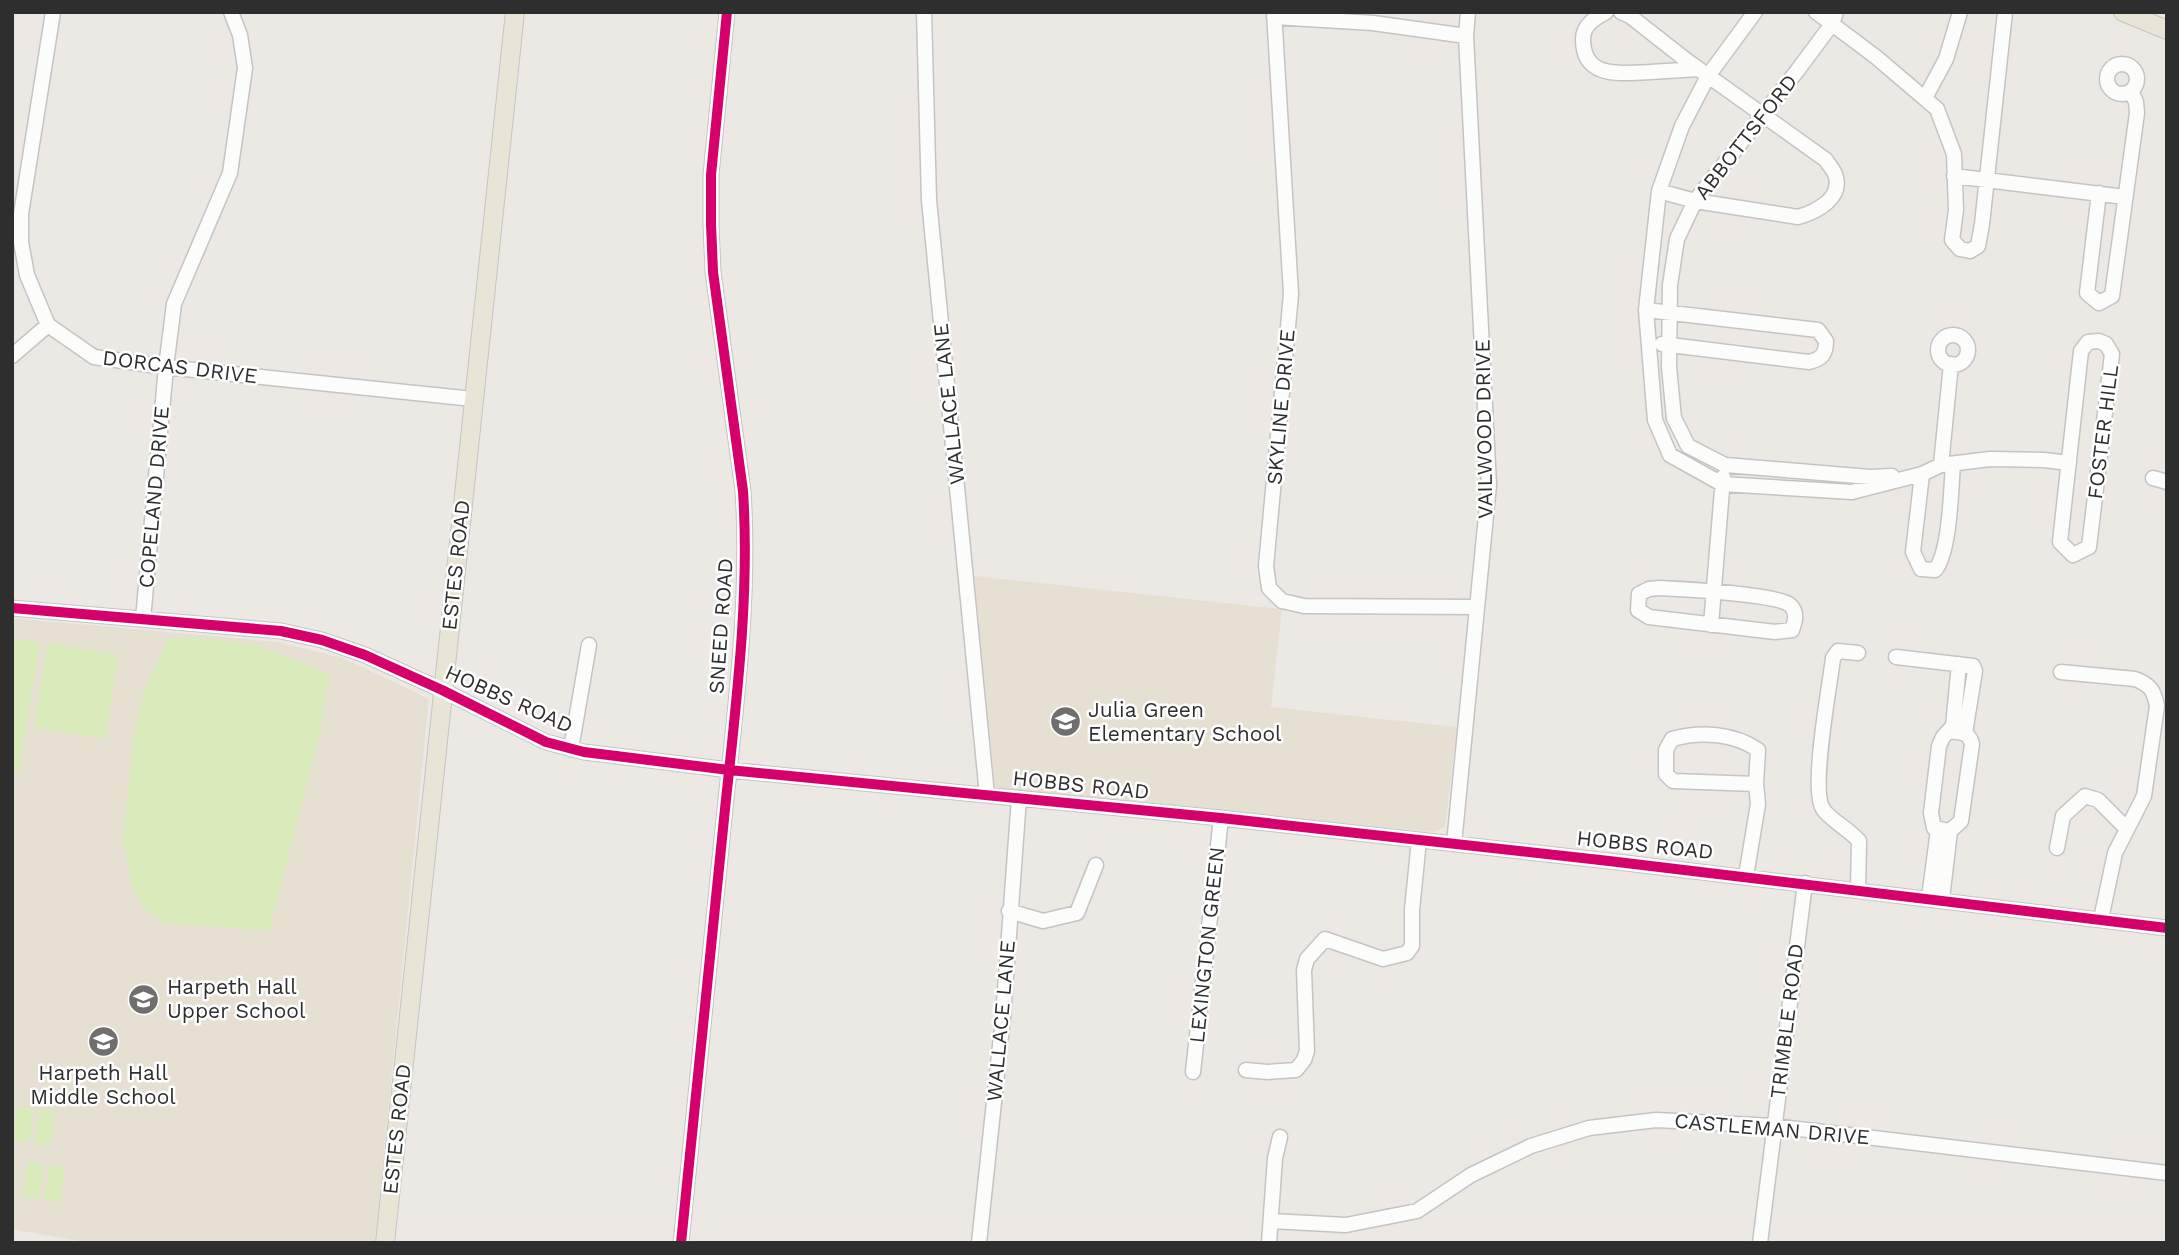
<svg xmlns="http://www.w3.org/2000/svg" width="2179" height="1255" viewBox="0 0 2179 1255" font-family="'Work Sans',sans-serif">
<rect width="100%" height="100%" fill="#ece8e4"/>
<path fill="#e6e0d3" d="M974,576L1282,609L1271,707L1457,727L1445,827L1433,832L995,788Z
M12,618L277,642L343,658L429,699L375,1243H90L12,1229Z"/>
<path fill="#d9eabb" d="M199,637L259,646L329,674L321,728L269,931L164,923L143,907L131,883L123,839L133,741L144,692L168,639Z
M12,638L40,643L18,774L12,773Z
M48,643L119,655L105,739L34,727Z
M18,1106L34,1109L29,1143L13,1141Z
M39,1109L55,1111L50,1146L34,1144Z
M28,1162L44,1164L39,1199L23,1197Z
M49,1165L65,1167L60,1202L44,1200Z"/>
<g fill="none" stroke-linecap="round" stroke-linejoin="round">
<defs>
<path id="minor" d="M53,12L21,214V242L27,275L48,325L94,357L166,367L473,399
M924,12L929,200L987,795
M1274,12L1291,294L1266,566L1269,588L1282,601L1304,606L1477,607
M1606,12C1595,18 1583,25 1583,39C1583,80 1622,73 1650,72C1666,71 1682,70 1699,69
M1621,12L1630,16L1686,60L1826,160C1828,164 1833,169 1835,174C1844,198 1816,212 1798,217L1695,201L1659,191
M1755,12L1708,76L1682,126L1659,191L1646,310L1655,420L1670,455L1722,484L1852,492L1922,474L1941,465L1990,459L2044,460L2069,463
M1816,12L1876,57L1937,109L1954,154L1956,210L1952,240L1960,249L1970,251L1978,246L1982,224L2005,12
M1836,12L1832,24L1797,71L1695,201L1677,239L1670,285L1669,367L1674,418L1688,446L1725,465L1870,477L1892,476
M1274,17L1373,23L1466,36
M2107 79a15 15 0 1 1 30 0a15 15 0 1 1-30 0Z
M1925,98L1946,59L1960,12
M1954,176L2125,197
M2099,193L2087,293L2099,303L2112,296L2137,113L2136,102L2131,91
M1646,310L1818,330L1826,341C1826,354 1822,359 1809,362L1662,344
M1938 350a15 15 0 1 1 30 0a15 15 0 1 1-30 0Z
M2099,341L2106,344L2112,354L2089,547L2073,555L2060,542L2081,351L2088,342Z
M12,356L48,325
M1941,465L1951,364
M1922,474L1913,552L1921,569L1935,570C1950,553 1951,489 1953,464
M2153,478L2167,482
M1659,588C1680,589 1777,594 1790,605C1798,612 1795,622 1792,630L1775,632L1649,617L1638,610L1639,594L1649,589Z
M12,608L281,631L322,640L365,655L442,690L546,742L584,752L729,770L1221,818L1609,861L2167,928
M143,619L166,367L174,304L230,173L245,68L240,35L231,12
M1711,625L1723,477
M1896,657L1973,666L1975,671L1965,733
M2061,672L2135,679C2151,685 2154,691 2157,706L2144,796L2115,853L2101,919
M1949,731C1960,733 1969,731 1972,744L1961,821L1950,831L1934,828L1931,813L1939,746L1943,737L1953,726L1959,664
M571,749L589,645
M1454,844L1489,485L1466,36L1468,12
M2057,848L2063,816L2085,796L2098,800L2127,829
M1746,876L1758,804L1756,784L1673,781L1666,774V750L1672,739C1700,731 1734,733 1758,750L1756,784
M1858,889L1859,841C1850,830 1829,819 1823,809C1810,789 1830,685 1833,658L1838,651L1858,653
M1929,898L1938,830
M1942,899L1950,831
M1009,911L1043,921L1077,913L1096,865
M1246,1070L1267,1072L1296,1070L1304,1060L1307,1051L1304,970L1307,959L1325,939L1383,959L1407,953L1412,946V910L1419,840
M1193,1072L1221,818
M1271,1221L1346,1225L1417,1211L1471,1175L1531,1146L1589,1128L1656,1120L1774,1126L2167,1173
M681,1243C695,1098 711,954 725,809C736,704 750,596 743,491L713,272L711,224V175L727,12
M979,1243L1003,1017L1019,798
M1269,1243L1275,1158L1280,1137
M1760,1243L1805,883"/>
<path id="major" d="M2123,12L2167,30
M385,1243L515,12"/>
</defs>
<use href="#minor" stroke="#c5c4c5" stroke-width="17"/>
<use href="#major" stroke="#c6c5c4" stroke-width="20"/>
<use href="#minor" stroke="#fcfcfb" stroke-width="14"/>
<use href="#major" stroke="#e8e4d6" stroke-width="18"/>
<defs>
<path id="cycleway" d="M12,608L281,631L322,640L365,655L442,690L546,742L584,752L729,770L1221,818L1609,861L2167,928
M681,1243C695,1098 711,954 725,809C736,704 750,596 743,491L713,272L711,224V175L727,12"/>
</defs>
<use href="#cycleway" stroke="#fff" stroke-width="15"/>
<use href="#cycleway" stroke="#d6006c" stroke-width="10"/>
</g>
<defs>
<symbol id="school-disc" viewBox="-11 -11 22 22"><circle r="9.5" fill="#706f6e" stroke="#fff"/><path d="M0-5L7-2L0 1L-7-2ZM-4 1L0 2.5L4 1V4Q0 6-4 4Z" fill="#fff"/></symbol>
</defs>
<g fill-rule="evenodd">
<use href="#school-disc" x="1048" y="704" width="35" height="35"/>
<use href="#school-disc" x="126" y="982" width="35" height="35"/>
<use href="#school-disc" x="86" y="1024" width="35" height="35"/>
</g>
<g text-anchor="middle" stroke-width="5" stroke-linejoin="round" paint-order="stroke">
<g font-size="21" fill="#2e2e2e" stroke="#fff">
<text transform="translate(1746 137) rotate(-52)" y="7">ABBOTTSFORD</text>
<text transform="translate(180 367) rotate(7)" y="7">DORCAS DRIVE</text>
<text transform="translate(949 404) rotate(-96)" y="7">WALLACE LANE</text>
<text transform="translate(1281 407) rotate(-85)" y="7">SKYLINE DRIVE</text>
<text transform="translate(1484 429) rotate(-91)" y="7">VAILWOOD DRIVE</text>
<text transform="translate(2103 432) rotate(-83)" y="7">FOSTER HILL</text>
<text transform="translate(154 497) rotate(-85)" y="7">COPELAND DRIVE</text>
<text transform="translate(456 565) rotate(-84)" y="7">ESTES ROAD</text>
<text transform="translate(721 626) rotate(-86)" y="7">SNEED ROAD</text>
<text transform="translate(509 699) rotate(24)" y="7">HOBBS ROAD</text>
<text transform="translate(1081 785) rotate(6)" y="7">HOBBS ROAD</text>
<text transform="translate(1645 845) rotate(6)" y="7">HOBBS ROAD</text>
<text transform="translate(1207 945) rotate(-84)" y="7">LEXINGTON GREEN</text>
<text transform="translate(1001 1021) rotate(-85)" y="7">WALLACE LANE</text>
<text transform="translate(1787 1021) rotate(-83)" y="7">TRIMBLE ROAD</text>
<text transform="translate(397 1129) rotate(-84)" y="7">ESTES ROAD</text>
<text transform="translate(1772 1129) rotate(5)" y="7">CASTLEMAN DRIVE</text>
</g>
<g font-size="21" fill="#2e2e2e" stroke="#fff" text-anchor="start">
<text x="1088" y="717">Julia Green<tspan x="1088" dy="24">Elementary School</tspan></text>
<text x="167" y="994">Harpeth Hall<tspan x="167" dy="24">Upper School</tspan></text>
<text x="103" y="1080" text-anchor="middle">Harpeth Hall<tspan x="103" dy="24">Middle School</tspan></text>
</g>
</g>
<rect width="2179" height="1255" fill="none" stroke="#2e2e2e" stroke-width="28"/>
</svg>
